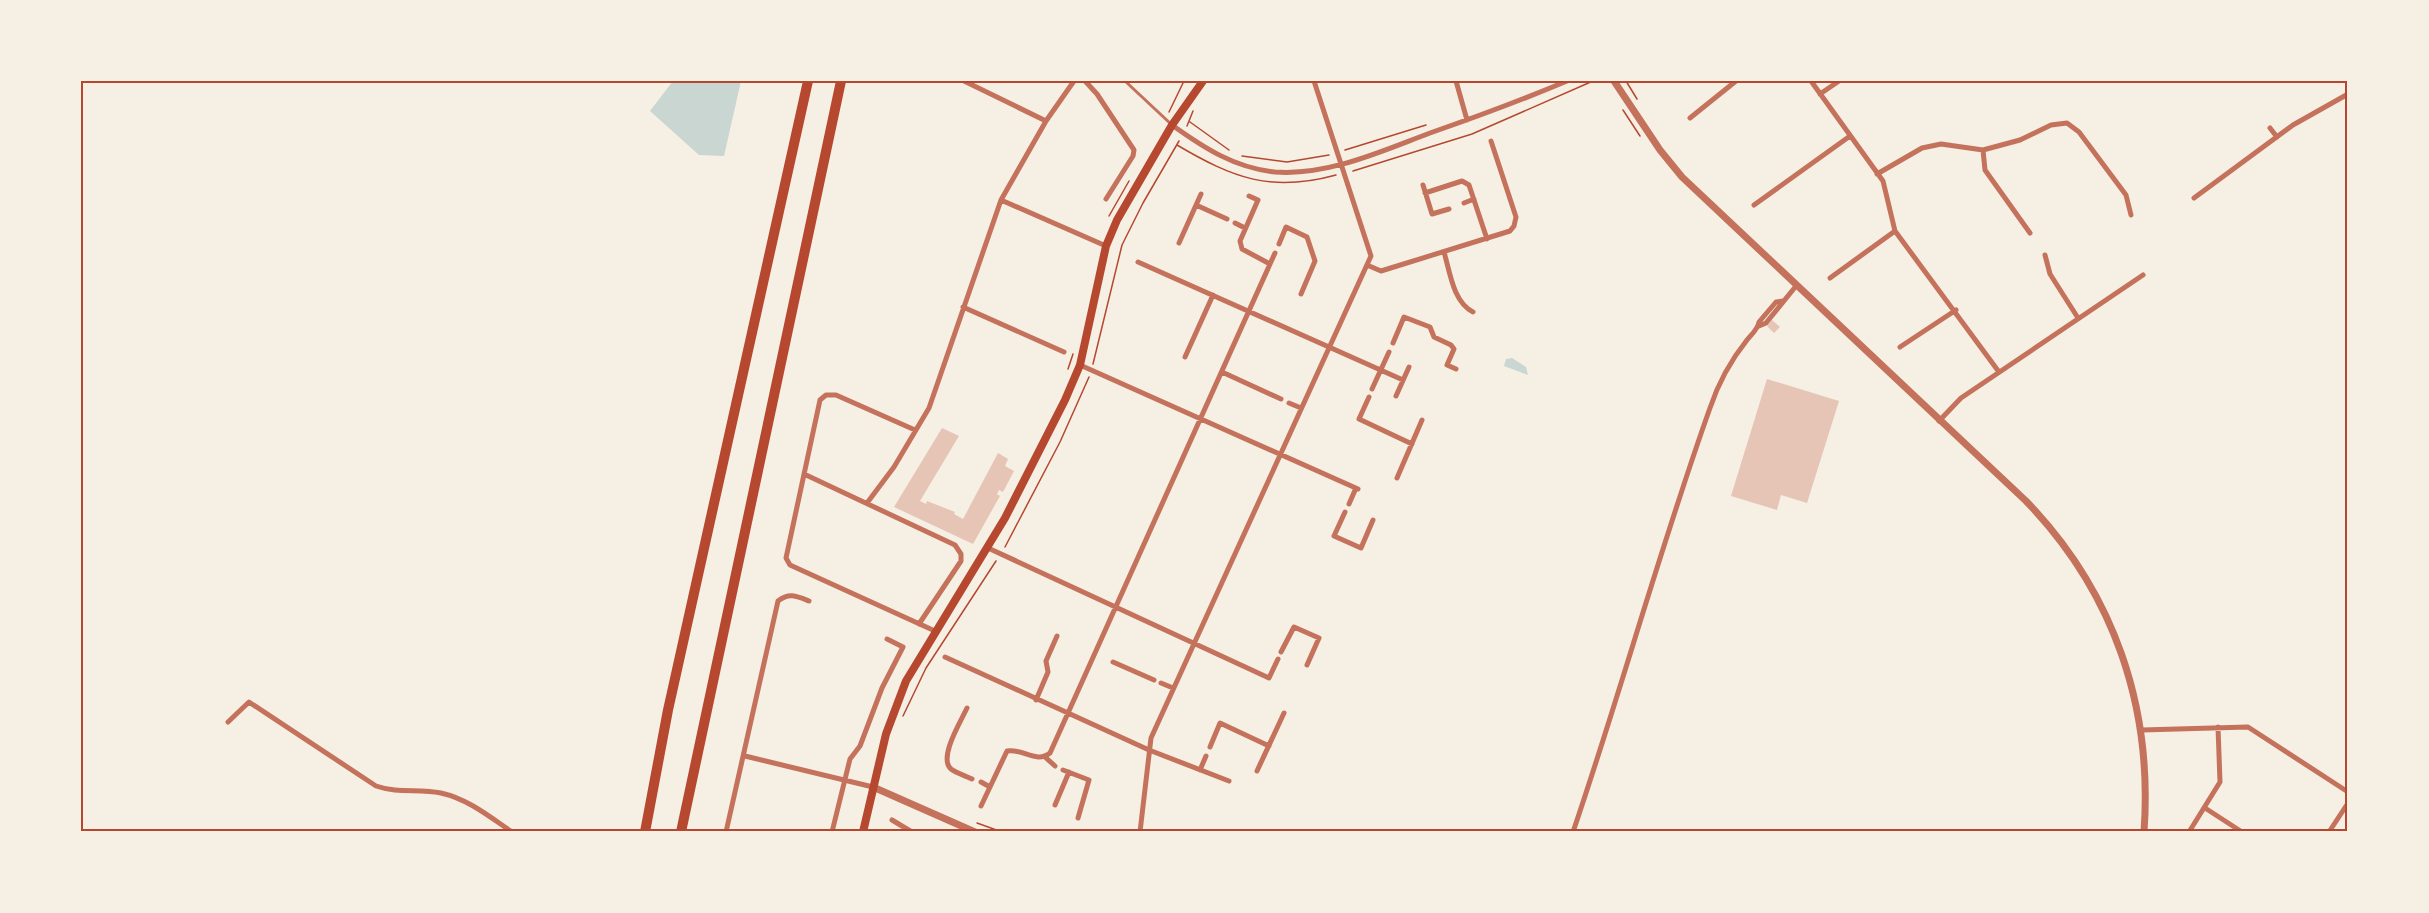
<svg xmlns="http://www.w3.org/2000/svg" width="2429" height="913" viewBox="0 0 2429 913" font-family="Arial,sans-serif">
<rect width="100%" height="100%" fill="#f6efe4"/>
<path fill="#c9d6d2" d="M673,81H741L724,156L699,155L650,111Z
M1512,358L1526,367L1528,375L1504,366L1506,359Z"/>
<path fill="#e6c5b7" d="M1772,320L1780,327L1774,333L1767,326Z
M1767,379L1839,401L1807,503L1781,495L1777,510L1731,496Z
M942,428L959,436L920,501L926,504L927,501L955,512L954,514L963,519L998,453L1008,459L1005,466L1014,471L1003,492L999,490L997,494L1000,496L973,544L894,507Z"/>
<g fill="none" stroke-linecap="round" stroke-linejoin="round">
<path stroke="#b5482f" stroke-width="1.5" d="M1626,81L1637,99
M1623,110L1640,136
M1169,112L1184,81
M1190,122L1229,150
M1187,126L1193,111
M1177,145C1233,178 1271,193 1336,175
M1345,150L1426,125
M1242,156L1287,162L1329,155
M1353,171L1472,134L1593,81
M1109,216L1129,181
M1093,364L1122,245L1143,203L1179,141
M1068,369L1073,354
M1005,547L1060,442L1089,377
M903,716L926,668L996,561
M977,823L1002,832"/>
<path stroke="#c5725c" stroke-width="3" d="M1125,81L1172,125"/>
<path stroke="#c5725c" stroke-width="5" d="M964,81L1046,121
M1085,81L1097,94L1134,150L1133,156L1106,199
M1456,81L1467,120
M1811,81L1883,181L1895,231L1999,372
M1820,94L1839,81
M1690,118L1736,81
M1172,125C1204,148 1235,168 1275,172C1328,176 1382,151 1430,133C1476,117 1522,100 1567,81
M2270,128L2277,137
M1983,150L1985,170L2030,233
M1877,174L1922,148L1941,144L1983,150L2020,140L2051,125L2067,123L2079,132L2126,195L2131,215
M1423,185L1432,214L1449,209
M1425,193L1462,181L1469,185L1487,239
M2194,198L2293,125L2348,94
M1001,200L1106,246
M1464,203L1474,199
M1196,205L1227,219
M1754,205L1850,136
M1235,223L1245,228
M1179,243L1201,194
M1279,244L1286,227L1307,237L1315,261L1301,294
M1444,252C1450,272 1453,302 1473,312
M2045,255L2050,274L2078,318
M1138,262L1403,380
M1270,264L1275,253
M1367,265L1381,271L1510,231L1514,226L1516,217L1491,141
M1830,278L1895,231
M963,307L1064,352
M1759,326L1766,323L1796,286
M1393,343L1404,317L1430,327L1434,337L1451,345L1454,349L1447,365L1456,369
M1900,347L1956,310
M1185,357L1213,295
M1080,365L1358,489
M1222,372L1281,399
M1372,389L1389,352
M1396,396L1409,367
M1369,397L1359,419L1412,444
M1289,403L1301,408
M1939,421L1961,398L2143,275
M915,430L836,395H826L820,400L786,558L790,565L935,631
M804,474L955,545L961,554V561L919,624
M1397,478L1422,420
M867,503L894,467L929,408L1001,200L1046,121L1074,81
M1349,504L1356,488
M1345,512L1334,536L1361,548L1373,520
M988,548L1269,678L1278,659
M1281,652L1294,627L1319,638L1307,665
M945,657L1149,750L1229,781
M1113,662L1154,680
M1161,683L1173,688
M1036,700L1048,672L1046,661L1057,636
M967,708C961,721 938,758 951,769C956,773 966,776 972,779
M228,722L249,702L376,786C399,794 419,788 441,793C468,799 490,817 512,832
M2142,730L2248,727L2348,792
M1210,747L1220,723L1269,746
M745,756L873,787
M1045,757L1055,766
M1063,770L1089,780L1078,818
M1200,770L1206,756
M1257,771L1284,713
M981,782L990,787L1007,751C1023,748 1036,764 1050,753L1270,264L1242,249L1240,241L1258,200L1249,196
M1055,805L1069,772
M981,806L990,787
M2205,808L2242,832
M892,820L912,832
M726,832L778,601C789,592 797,596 809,601
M832,832L850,759L860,746L882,688L903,647L887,639
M1140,832L1151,738L1371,256L1314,81
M1573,832C1621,691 1660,548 1710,408C1718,384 1731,360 1747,340C1752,334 1758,329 1759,322L1776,302L1783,301
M2189,832L2220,782L2218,727
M2329,832L2348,803"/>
<path stroke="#c5725c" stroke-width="7" d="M1614,81L1660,150L1682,177L2026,501C2114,592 2153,707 2144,832
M873,787L975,832"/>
<path stroke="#b5482f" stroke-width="8" d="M863,832L886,734L906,681L1005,518L1065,400L1080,365L1106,246L1117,220L1172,125L1203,81"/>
<path stroke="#b5482f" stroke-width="10" d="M645,832L668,710L808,81
M681,832L841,81"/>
</g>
<rect width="2429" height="913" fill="none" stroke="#f6efe4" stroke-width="165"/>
<rect x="82" y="82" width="2264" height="748" fill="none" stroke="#b5482f" stroke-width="2"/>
</svg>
